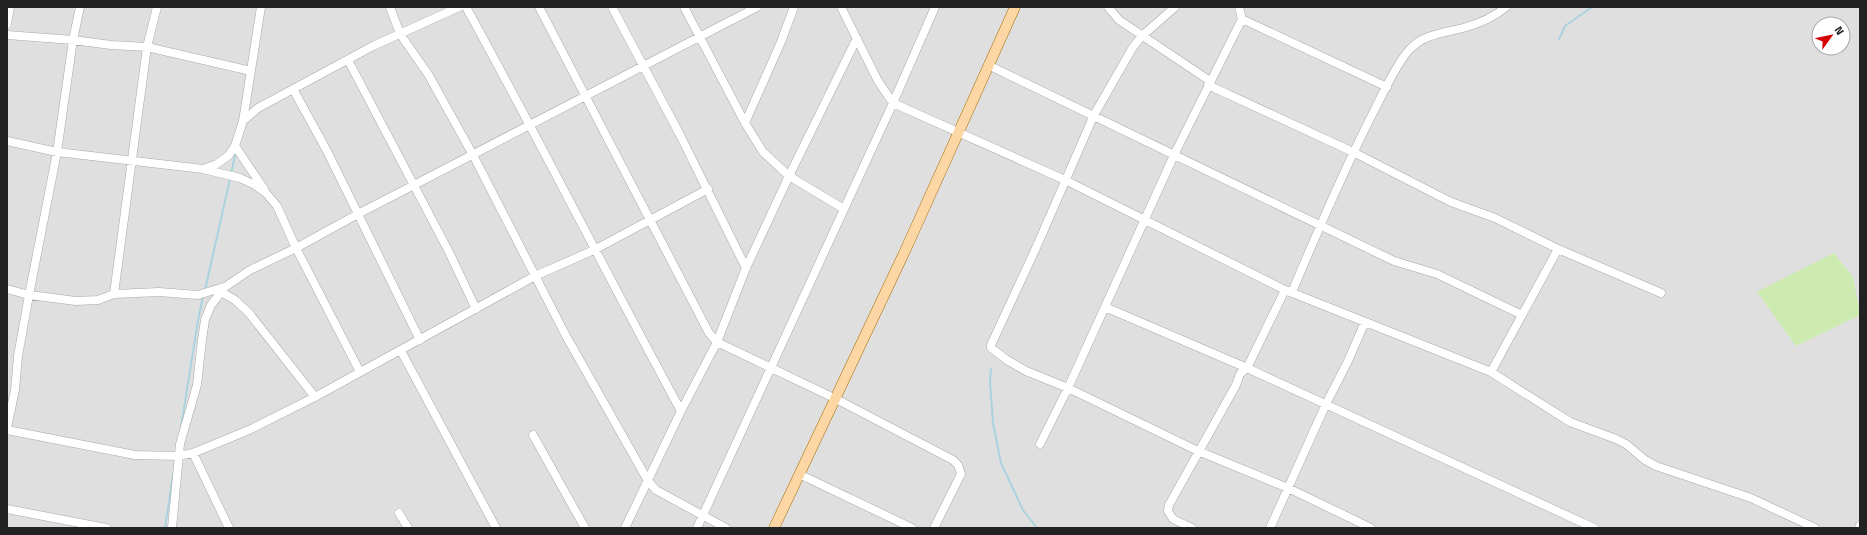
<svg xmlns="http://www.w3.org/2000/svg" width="1867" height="535" viewBox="0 0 1867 535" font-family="'Titillium Web',sans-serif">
<rect width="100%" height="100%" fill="#f2efe9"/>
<path fill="#e0dfdf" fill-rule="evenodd" d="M7,7H1860V528H7ZM1819,24H1843V48H1819Z"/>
<path fill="#cdebb0" d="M1834,253L1853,277L1860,315L1796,346L1757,292Z"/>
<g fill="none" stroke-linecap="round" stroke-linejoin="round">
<path stroke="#aad3df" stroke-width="2" d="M1559,39L1565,26L1592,7
M231,174L236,151
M205,290L230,179
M991,369L990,382L993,423L1001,463L1023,510L1037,528
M181,427L198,321L203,296
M165,528L173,475"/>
<defs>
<path id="minor" d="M390,7L400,34L428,74L473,155L565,334L648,481L656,490L726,528
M466,7C540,141 608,277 681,411
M539,7L709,333L717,342L836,399L953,460L958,465L961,474L934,528
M612,7L679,133L746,268
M684,7L745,123L763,152L789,176L844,209
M841,7L878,81L893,103L1065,180L1285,290L1491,372L1570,422L1616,439L1626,444L1645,460L1656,466L1751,498L1815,528
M1108,7L1119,20L1210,81
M1175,7L1142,36L1133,47L1094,115L1036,248L991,345V348L1007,360L1026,371L1068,388L1198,451L1288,488L1371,528
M1242,19L1387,87
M7,24L10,7
M7,35L73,40L111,45L147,47L251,71
M348,60L449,252L476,309
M988,65L1394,261L1437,274L1522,315
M1208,85L1353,152L1451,202L1495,218L1558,249L1661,293
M293,89L327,151L420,340
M243,121L261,7
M745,123L781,42L794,7
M7,141L57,152L203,169L240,178L255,185L266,193L277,206L296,248L360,372
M235,146L264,189
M203,169L217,164L229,155L235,146L243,121L258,108L373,46L459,7
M7,289L29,295L76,301L98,300L114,294L159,292L198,295L224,287
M221,292L235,300L249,313L315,397
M1292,292C1318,230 1345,167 1376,107C1384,91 1398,61 1410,49C1424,34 1444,33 1463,28C1478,24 1494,17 1506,7
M114,294L147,47L157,7
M1105,307L1247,368L1594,528
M401,351L496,528
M1491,372L1558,249
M7,428L15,390L18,356L29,295L57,152L73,40L80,7
M7,430L135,455L178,456L193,453L249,430L315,397L535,276L594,250L708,189
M533,435L585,528
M1040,444L1068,388L1175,153L1242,19L1239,7
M193,453L229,528
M799,474L912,528
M7,509L106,528
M399,513L408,528
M172,528L180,444L197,385L202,340L205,320L211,305L225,287L250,270L296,248L358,214L757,7
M625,528L681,411L717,342L746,268L789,176L857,38
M697,528L893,103L935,7
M1192,528L1173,519L1168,511L1169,505L1236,385L1240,374L1247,368L1285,290
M1270,528L1326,404L1348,361L1365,322
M1859,528L1860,525"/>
<path id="major" d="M774,528L905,251L1015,7"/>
</defs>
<use href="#minor" stroke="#a9a9a9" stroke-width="9"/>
<use href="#major" stroke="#a06b00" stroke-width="11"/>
<use href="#minor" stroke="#fff" stroke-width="8"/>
<use href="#major" stroke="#fcd6a4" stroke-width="10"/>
</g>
<rect width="1867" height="535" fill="none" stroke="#222222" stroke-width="16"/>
<g transform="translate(1831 36) rotate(57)"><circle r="19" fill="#ffffff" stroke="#a7a7a7"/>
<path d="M0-3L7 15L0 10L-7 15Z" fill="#d40000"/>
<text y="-6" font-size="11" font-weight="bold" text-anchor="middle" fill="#222222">N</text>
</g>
</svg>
